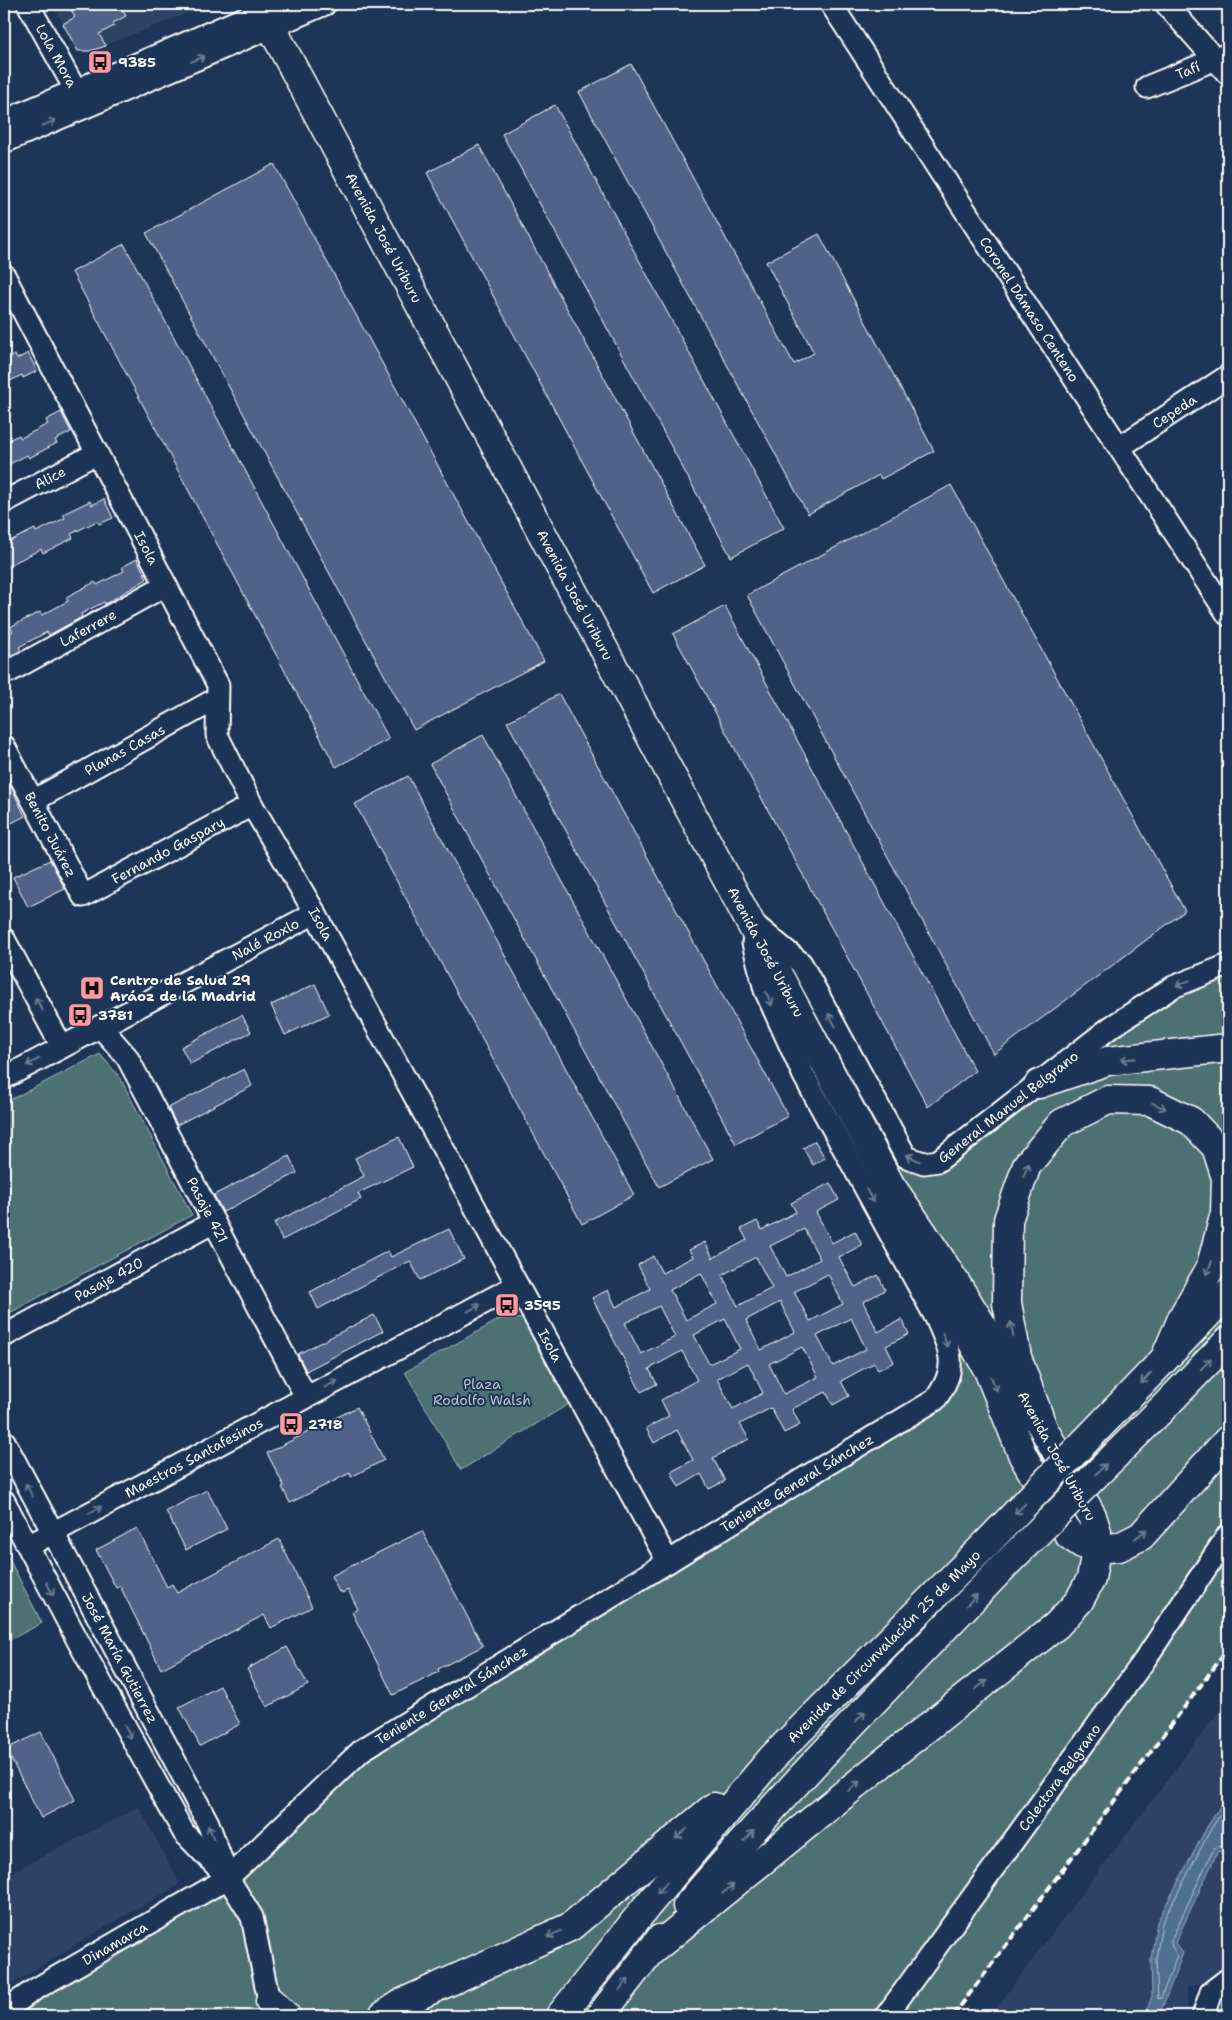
<svg xmlns="http://www.w3.org/2000/svg" width="1232" height="2020" viewBox="0 0 1232 2020" font-family="'Shantell Sans',sans-serif">
<rect width="100%" height="100%" fill="#1d3557"/>
<filter id="ink" filterUnits="userSpaceOnUse"><feTurbulence type="fractalNoise" baseFrequency=".02" numOctaves="2"/><feDisplacementMap in="SourceGraphic" scale="10" xChannelSelector="R" yChannelSelector="G"/><feConvolveMatrix kernelMatrix="1 2 1 2 8 2 1 2 1" color-interpolation-filters="sRGB"/></filter>
<g filter="url(#ink)">
<path fill="#2d4266" d="M52,4H212L90,51H78Z
M1228,1699V1972L1187,1988L1188,2016H990Z
M139,1807L180,1884L95,1933L4,1989V1876Z"/>
<path fill="#4d7172" stroke="#a6b8b8" d="M747,919L801,963L906,1157L924,1163L1111,1027L1228,965V1649L953,2016H4L228,1878L362,1750L935,1400L952,1366L847,1154Z
M100,1054L119,1076L192,1215L4,1316V1103Z
M502,1318L527,1319L572,1402L461,1470L405,1372Z
M4,1549L42,1623L4,1643Z"/>
<path fill="#4f6f91" stroke="#95a9bd" d="M1228,1794V1854L1218,1851L1175,1943L1183,1953L1159,2016H1145L1152,1996L1151,1959L1157,1922L1207,1827Z"/>
<g fill="none" stroke-linecap="round" stroke-linejoin="round">
<path stroke="#b9c5d3" stroke-width="1" d="M1228,1803L1211,1829L1162,1923L1156,1959L1158,1999L1161,1998L1177,1955L1171,1945V1940L1213,1850L1218,1846L1228,1849"/>
</g>
<path fill="#516289" stroke="#fff" fill-rule="evenodd" d="M68,4H119L126,16L113,23L114,26L99,34L106,46L90,51H78L63,24L75,17Z
M631,64L794,364L814,353L766,262L819,234L934,451L881,479L879,475L808,514L579,92Z
M555,105L784,528L731,557L502,134Z
M479,145L705,565L653,593L427,173Z
M274,164L544,661L414,730L146,233Z
M124,244L389,739L336,767L72,272Z
M28,353L37,371L23,378L22,375L4,384V360L15,355L17,359Z
M61,412L71,432L55,440L57,443L29,458L27,455L4,467V442L19,435L21,438L48,424L46,420Z
M951,485L1185,911L994,1054L747,595Z
M104,499L113,518L99,524L97,521L71,534L73,538L43,553L41,549L4,568V544L35,529L36,532L65,518L63,514L90,501L92,505Z
M137,559L147,579L105,604L104,602L81,614L82,617L49,635L47,632L19,647L21,650L4,659V636L13,631L10,627L40,612L42,615L68,601L66,597L95,582L97,585L124,571L122,567Z
M725,606L975,1071L928,1107L673,634Z
M559,694L788,1116L736,1144L507,722Z
M483,735L713,1159L659,1187L430,764Z
M4,772L25,816L4,827Z
M408,776L634,1195L582,1224L355,804Z
M50,860L65,889L28,907L13,877Z
M315,984L329,1014L285,1035L271,1005Z
M242,1015L251,1032L190,1064L181,1047Z
M244,1069L252,1086L177,1125L168,1108Z
M399,1137L413,1167L358,1193L361,1199L282,1240L274,1223L364,1176L355,1158Z
M815,1141L825,1158L813,1165L803,1148Z
M289,1156L297,1173L223,1212L214,1195Z
M830,1183L839,1200L816,1212L832,1243L855,1231L862,1245L839,1257L855,1287L878,1275L885,1290L863,1302L878,1332L902,1319L909,1334L886,1346L894,1362L878,1370L874,1363L841,1381L849,1396L833,1405L826,1392L792,1409L800,1425L784,1433L771,1408L740,1424L749,1439L713,1458L725,1481L709,1489L701,1474L679,1487L671,1472L693,1460L677,1430L654,1443L646,1428L669,1416L661,1400L697,1380L682,1351L649,1369L657,1384L641,1392L592,1298L608,1290L616,1307L650,1289L638,1265L653,1256L662,1273L693,1257L689,1250L705,1242L713,1258L747,1240L741,1229L757,1221L762,1230L796,1212L791,1203ZM804,1229L820,1259L786,1277L770,1246ZM756,1257L772,1288L738,1306L722,1275ZM701,1273L717,1304L686,1320L670,1290ZM828,1274L843,1304L810,1321L794,1292ZM780,1302L795,1332L761,1350L746,1320ZM659,1306L675,1337L641,1354L625,1323ZM851,1318L866,1349L833,1366L817,1336ZM725,1319L740,1349L709,1364L694,1335ZM802,1347L818,1377L784,1394L769,1364ZM748,1363L763,1393L733,1409L717,1379Z
M449,1229L464,1259L420,1280L410,1261L318,1309L310,1292L388,1251L391,1257Z
M374,1315L383,1331L306,1371L298,1354Z
M357,1407L384,1460L351,1477L350,1473L290,1503L282,1487L284,1486L267,1453Z
M207,1490L227,1529L186,1550L166,1511Z
M137,1528L167,1587L172,1584L177,1593L279,1539L312,1607L271,1628L264,1615L161,1669L120,1586L116,1588L96,1550Z
M422,1531L483,1646L438,1669L439,1672L393,1695L352,1612L358,1609L348,1590L342,1593L341,1591L339,1592L331,1576Z
M287,1647L308,1685L267,1707L247,1669Z
M220,1686L240,1724L200,1746L179,1707Z
M41,1732L75,1800L41,1818L6,1749Z"/>
<g fill="none" stroke-linecap="round" stroke-linejoin="round">
<defs>
<g id="minor">
<path id="s1" d="M28,4L82,102"/>
<path id="s2" d="M831,4L1228,615"/>
<path d="M1166,4L1228,74"/>
<path id="s3" d="M1147,87L1228,54"/>
<path d="M4,121L277,4"/>
<path d="M4,142L325,4"/>
<path id="s4" d="M4,275L218,685L217,735L252,805L315,913L668,1562"/>
<path id="s5" d="M1120,447L1228,376"/>
<path id="s6" d="M4,502L97,453"/>
<path id="s7" d="M10,671L166,585"/>
<path id="s8" d="M4,746L83,896L252,805"/>
<path id="s9" d="M33,801L216,699"/>
<path id="s10" d="M755,925L801,963L906,1157L924,1163L938,1161L1111,1027L1173,987L1228,965"/>
<path d="M4,939L62,1047"/>
<path id="s11" d="M100,1026L127,1057L306,1397"/>
<path id="s12" d="M4,1078L315,913"/>
<path id="s13" d="M4,1336L214,1222"/>
<path id="s14" d="M4,1441L208,1823L228,1878L252,1917L272,2016"/>
<path d="M4,1501L78,1641L184,1833L223,1873"/>
<path id="s15" d="M28,1546L517,1285"/>
<path id="s16" d="M4,2011L34,1990L228,1878L362,1750L816,1471L935,1400C959,1368 951,1352 936,1318L804,1076L765,990L753,943"/>
<path id="s17" d="M886,2016L1144,1661L1228,1535"/>
<path d="M1203,2016L1211,1992L1228,1979"/>
</g>
<g id="major">
<path id="s18" d="M259,4L891,1186L925,1258L988,1370L1023,1456L1069,1535L1082,1544L1096,1549L1097,1532L1092,1516C1030,1402 965,1291 891,1186"/>
</g>
<g id="highway">
<path d="M1039,1084L1107,1061L1228,1048"/>
<path d="M1126,1399L1228,1293"/>
<path d="M1159,1412L1228,1341"/>
<path d="M1042,1425L1017,1357L1007,1303L1008,1220L1027,1165L1062,1123L1108,1100L1150,1101L1191,1121L1216,1147L1226,1178L1225,1213L1210,1269L1183,1316L1165,1358"/>
<path d="M687,1906C787,1787 898,1677 1005,1565"/>
<path d="M649,1953L885,1761L1057,1625L1079,1601L1091,1579L1096,1549L1119,1547L1141,1536L1228,1440"/>
<path d="M270,2001L286,2016"/>
<path d="M383,2016L404,2002L570,1927L714,1807"/>
<path id="s19" d="M560,2016L646,1907L772,1758L987,1543"/>
<path d="M600,2016L660,1939"/>
</g>
</defs>
<use href="#minor" stroke="#fff" stroke-width="25"/>
<use href="#major" stroke="#fff" stroke-width="31"/>
<use href="#highway" stroke="#fff" stroke-width="31"/>
<use href="#minor" stroke="#1d3557" stroke-width="21"/>
<use href="#major" stroke="#1d3557" stroke-width="28"/>
<use href="#highway" stroke="#1d3557" stroke-width="28"/>
<path stroke="#fff" stroke-width="4" stroke-dasharray="8 4" stroke-linecap="butt" d="M953,2016L1228,1649"/>
<defs>
<path id="highway-bridge" d="M987,1543L1126,1399
M1005,1565L1159,1412"/>
</defs>
<use href="#highway-bridge" stroke="#fff" stroke-width="31" stroke-linecap="butt"/>
<use href="#highway-bridge" stroke="#1d3557" stroke-width="28"/>
</g>
<defs><path id="oneway-shaft" d="M-6 0H5M1.5-3L5.5 0L1.5 3" fill="none" stroke-width="1.6" stroke-linecap="round" stroke-linejoin="round" transform="scale(1.25)"/></defs>
<g stroke="#6c7c92">
<use href="#oneway-shaft" transform="translate(198 59) rotate(-23)"/>
<use href="#oneway-shaft" transform="translate(49 123) rotate(-23)"/>
<use href="#oneway-shaft" transform="translate(1183 983) rotate(159)"/>
<use href="#oneway-shaft" transform="translate(769 999) rotate(66)"/>
<use href="#oneway-shaft" transform="translate(39 1004) rotate(-118)"/>
<use href="#oneway-shaft" transform="translate(832 1020) rotate(-119)"/>
<use href="#oneway-shaft" transform="translate(1128 1059) rotate(174)"/>
<use href="#oneway-shaft" transform="translate(33 1062) rotate(152)"/>
<use href="#oneway-shaft" transform="translate(1159 1106) rotate(25)"/>
<use href="#oneway-shaft" transform="translate(913 1158) rotate(-154)"/>
<use href="#oneway-shaft" transform="translate(1026 1170) rotate(-66)"/>
<use href="#oneway-shaft" transform="translate(870 1196) rotate(61)"/>
<use href="#oneway-shaft" transform="translate(1209 1268) rotate(113)"/>
<use href="#oneway-shaft" transform="translate(474 1308) rotate(-28)"/>
<use href="#oneway-shaft" transform="translate(1012 1329) rotate(-101)"/>
<use href="#oneway-shaft" transform="translate(945 1340) rotate(71)"/>
<use href="#oneway-shaft" transform="translate(1206 1364) rotate(-46)"/>
<use href="#oneway-shaft" transform="translate(1146 1378) rotate(133)"/>
<use href="#oneway-shaft" transform="translate(331 1384) rotate(-28)"/>
<use href="#oneway-shaft" transform="translate(994 1384) rotate(68)"/>
<use href="#oneway-shaft" transform="translate(1101 1469) rotate(-45)"/>
<use href="#oneway-shaft" transform="translate(29 1490) rotate(-118)"/>
<use href="#oneway-shaft" transform="translate(1020 1509) rotate(134)"/>
<use href="#oneway-shaft" transform="translate(95 1510) rotate(-28)"/>
<use href="#oneway-shaft" transform="translate(1141 1534) rotate(-38)"/>
<use href="#oneway-shaft" transform="translate(50 1589) rotate(62)"/>
<use href="#oneway-shaft" transform="translate(972 1600) rotate(-46)"/>
<use href="#oneway-shaft" transform="translate(981 1685) rotate(-38)"/>
<use href="#oneway-shaft" transform="translate(860 1717) rotate(-46)"/>
<use href="#oneway-shaft" transform="translate(128 1732) rotate(61)"/>
<use href="#oneway-shaft" transform="translate(854 1786) rotate(-40)"/>
<use href="#oneway-shaft" transform="translate(211 1832) rotate(-110)"/>
<use href="#oneway-shaft" transform="translate(681 1834) rotate(140)"/>
<use href="#oneway-shaft" transform="translate(749 1836) rotate(-47)"/>
<use href="#oneway-shaft" transform="translate(662 1888) rotate(130)"/>
<use href="#oneway-shaft" transform="translate(728 1889) rotate(-39)"/>
<use href="#oneway-shaft" transform="translate(554 1934) rotate(156)"/>
<use href="#oneway-shaft" transform="translate(624 1984) rotate(-53)"/>
</g>
</g>
<defs>
<symbol id="bus-square" viewBox="-11 -11 22 22"><rect x="-9" y="-9" width="18" height="18" rx="4" fill="#ff9aa2" stroke="#1d3557"/><path d="M-5-6H5V4H4V6H2V4H-2V6H-4V4H-5ZM-3.5-4V0h7V-4ZM-3.5 1.2v1.5H-2V1.2ZM2 1.2v1.5H3.5V1.2Z" fill="#111"/></symbol>
<symbol id="hospital-square" viewBox="-11 -11 22 22"><rect x="-9" y="-9" width="18" height="18" rx="4" fill="#ff9aa2" stroke="#1d3557"/><path d="M-5-5h3v3.5h4V-5h3V5h-3V1.5h-4V5h-3Z" fill="#111"/></symbol>
</defs>
<g fill-rule="evenodd">
<use href="#bus-square" x="86" y="48" width="28" height="28"/>
<use href="#hospital-square" x="78" y="974" width="28" height="28"/>
<use href="#bus-square" x="66" y="1001" width="28" height="28"/>
<use href="#bus-square" x="493" y="1291" width="28" height="28"/>
<use href="#bus-square" x="277" y="1410" width="28" height="28"/>
</g>
<g text-anchor="middle" stroke-width="4" stroke-linejoin="round" paint-order="stroke">
<g font-size="14" fill="#fff" stroke="#1d3557">
<text dy="5" stroke="none"><textPath href="#s1" startOffset="59">Lola Mora</textPath></text>
<text dy="5" stroke="none"><textPath href="#s3" startOffset="44">Tafí</textPath></text>
<text dy="5" stroke="none"><textPath href="#s18" startOffset="265">Avenida José Uriburu</textPath></text>
<text dy="5" stroke="none"><textPath href="#s2" startOffset="364">Coronel Dámaso Centeno</textPath></text>
<text dy="5" stroke="none"><textPath href="#s5" startOffset="65">Cepeda</textPath></text>
<text dy="5" stroke="none"><textPath href="#s6" startOffset="52">Alice</textPath></text>
<text dy="5" stroke="none"><textPath href="#s4" startOffset="308">Isola</textPath></text>
<text dy="5" stroke="none"><textPath href="#s18" startOffset="670">Avenida José Uriburu</textPath></text>
<text dy="5" stroke="none"><textPath href="#s7" startOffset="89">Laferrere</textPath></text>
<text dy="5" stroke="none"><textPath href="#s9" startOffset="105">Planas Casas</textPath></text>
<text dy="5" stroke="none"><textPath href="#s8" startOffset="100">Benito Juárez</textPath></text>
<text dy="5" stroke="none"><textPath href="#s8" startOffset="266">Fernando Gaspary</textPath></text>
<text dy="5" stroke="none"><textPath href="#s4" startOffset="728">Isola</textPath></text>
<text dy="5" stroke="none"><textPath href="#s12" startOffset="296">Nalé Roxlo</textPath></text>
<text dy="5" stroke="none"><textPath href="#s18" startOffset="1075">Avenida José Uriburu</textPath></text>
<text dy="5" stroke="none"><textPath href="#s10" startOffset="402">General Manuel Belgrano</textPath></text>
<text dy="5" stroke="none"><textPath href="#s11" startOffset="214">Pasaje 421</textPath></text>
<text dy="5" stroke="none"><textPath href="#s13" startOffset="119">Pasaje 420</textPath></text>
<text dy="5" stroke="none"><textPath href="#s4" startOffset="1208">Isola</textPath></text>
<text transform="translate(1057 1456) rotate(61)" y="5">Avenida José Uriburu</text>
<text dy="5" stroke="none"><textPath href="#s15" startOffset="188">Maestros Santafesinos</textPath></text>
<text dy="5" stroke="none"><textPath href="#s16" startOffset="956">Teniente General Sánchez</textPath></text>
<text dy="5" stroke="none"><textPath href="#s19" startOffset="492">Avenida de Circunvalación 25 de Mayo</textPath></text>
<text dy="5" stroke="none"><textPath href="#s14" startOffset="246">José María Gutierrez</textPath></text>
<text dy="5" stroke="none"><textPath href="#s16" startOffset="551">Teniente General Sánchez</textPath></text>
<text dy="5" stroke="none"><textPath href="#s17" startOffset="295">Colectora Belgrano</textPath></text>
<text dy="5" stroke="none"><textPath href="#s16" startOffset="130">Dinamarca</textPath></text>
</g>
<g font-size="14" font-weight="bold" fill="#fff" stroke="#1d3557" text-anchor="start">
<text x="118" y="67">9385</text>
<text x="110" y="985">Centro de Salud 29<tspan x="110" dy="16">Aráoz de la Madrid</tspan></text>
<text x="98" y="1020">3781</text>
<text x="524" y="1310">3595</text>
<text x="308" y="1429">2718</text>
</g>
<g font-size="14" fill="#b8c6c7" stroke="#1d3557">
<text x="482" y="1389">Plaza<tspan x="482" dy="16">Rodolfo Walsh</tspan></text>
</g>
</g>
<rect width="1232" height="2020" fill="none" stroke="#1d3557" stroke-width="20"/>
<rect x="10" y="10" width="1212" height="2000" fill="none" stroke="#fff" stroke-width="2" filter="url(#ink)"/>
</svg>
